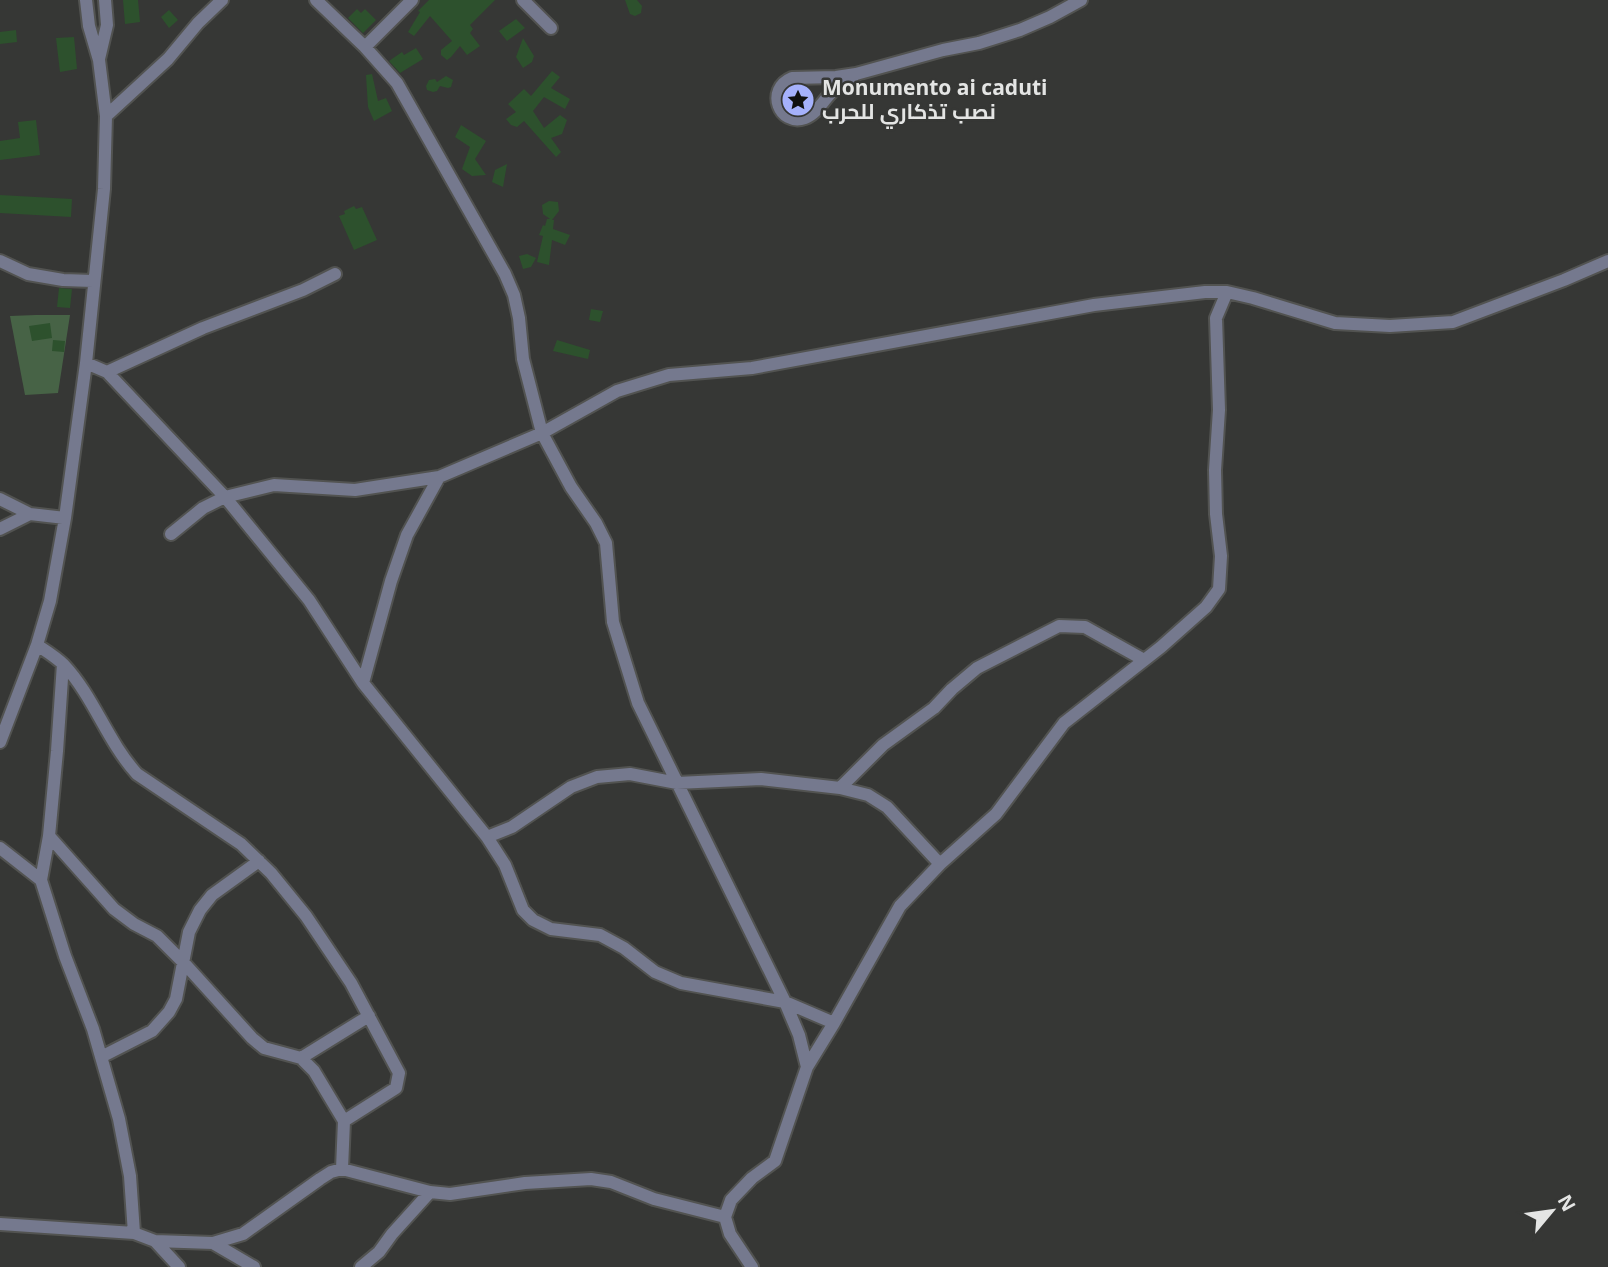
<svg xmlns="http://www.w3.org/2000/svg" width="1608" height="1267" viewBox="0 0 1608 1267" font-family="'Open Sans',Cairo,sans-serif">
<rect width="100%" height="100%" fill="#363735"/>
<path fill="#476346" d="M36,315H70L58,393L25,395L10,316Z"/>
<path fill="#2d512d" d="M123,0H138L140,22L125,24Z
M429,0H495L470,25L473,29L470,33L480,46L467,55L460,46L451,57L447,60L441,55V50L452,41L430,16L414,36L408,32L420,12L418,11Z
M625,0H637L642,6L641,13L635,16L630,14Z
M357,9L361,13L365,9L376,20L363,33L348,18Z
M169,10L178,20L169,28L161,17Z
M516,19L525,28L507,41L499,31Z
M16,30L17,42L0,44V32Z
M74,37L77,69L60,72L56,38Z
M523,38L534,56L532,62L523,68L516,57Z
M416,48L423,59L400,73L389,61L402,52L404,55Z
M552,71L560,77L551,88L570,99L565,109L544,97L533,111L544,128L560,115L567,120L562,134L551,138L561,152L556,157L524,121L517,127L511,125L506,119L516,112L508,104L524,89L531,96Z
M372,74L378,101L386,98L392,111L374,121L368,107L366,75Z
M446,76L453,80L451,87L448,88L440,86L437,91L433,92L427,90L426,86L429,80L435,79L437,82Z
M36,120L40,155L0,160V141L20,138L18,122Z
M461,125L486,141L475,159L486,175L472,176L462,169L470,147L455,137Z
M507,164L503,187L492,182L495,170Z
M0,195L72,199L71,217L0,213Z
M549,201L558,202L559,211L552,220H554L553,229L570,235L565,245L552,240L549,265L537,262L543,236L539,235L543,225L545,226L547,219H550L543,214L542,205Z
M354,206L356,209L362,207L377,240L354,250L339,216L345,214L344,211Z
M527,254L536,258L531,267L523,269L519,256Z
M59,288L72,289L70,308L57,307Z
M591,309L603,311L600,322L589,320Z
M50,323L52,338L32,341L29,326Z
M53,340L65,341L64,352L52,351Z
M557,340L590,350L588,359L553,351Z"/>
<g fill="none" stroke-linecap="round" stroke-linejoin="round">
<defs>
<path id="minor" d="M316,0L365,47L397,83L505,274L514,295L519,318L523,359L542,433L571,487L596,523L606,543L613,622L638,703L785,1002L799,1035L807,1067
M523,0L551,28
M365,47L412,0
M99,59L107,25L105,0
M856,74C848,80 840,85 833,91C824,99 817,114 805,118C779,127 765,89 792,78L836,77L856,74L943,50L979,43L1020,30L1050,17L1081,0
M106,116L168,59L198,23L222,0
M0,261L28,274L63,280L93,281
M86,363L107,372L225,497L309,600L363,683L487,837L505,865L523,910L533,920L551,929L600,935L624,948L655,972L681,983L785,1002L834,1023
M107,372L203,328L303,290L335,274
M0,499L30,514L65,518
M0,529L30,514
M171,534L203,508L225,497L274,485L355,490L439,477L542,433L617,391L669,375L752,368L1094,305L1205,292H1227L1253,298L1335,323L1390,326L1453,322L1564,280L1608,261
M37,645C46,651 56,657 64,665C94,697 107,741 137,774L241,844L271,873L306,916L351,983L399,1073L396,1088L344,1121
M63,664L57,751L49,836L41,880L65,956L93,1029L119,1119L130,1176L134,1233
M363,683L391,581L407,535L439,477
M0,742L37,645L50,601L65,518L86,363L104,189L106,116L99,60L89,26L86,0
M840,788L883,745L934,708L952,689L977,668L1059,626L1085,627L1144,660
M49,836L114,909L134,924L157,936L184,963L252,1038L264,1048L301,1058L314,1071L344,1121L342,1169
M487,837L512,827L571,787L597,777L630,774L677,783L761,779L840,788L868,795L887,807L940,864
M0,848L41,880
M101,1057L152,1031L169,1012L176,999L189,932L200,910L212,895L259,861
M301,1058L369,1016
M0,1224L134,1233L155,1241L213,1243L243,1234L320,1179L331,1172L342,1169L430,1192L450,1194L525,1183L591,1179L611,1182L654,1199L725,1217
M155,1241L179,1267
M213,1243L254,1267
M361,1267L379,1252L392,1234L430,1192
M752,1267L730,1234L725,1217L731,1200L752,1178L775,1161L807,1067L834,1023L900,906L940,864L996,814L1064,723L1161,647L1206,607L1219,589L1221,556L1216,514L1215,470L1219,410L1216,318L1227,292"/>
</defs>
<use href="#minor" stroke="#525351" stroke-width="16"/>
<use href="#minor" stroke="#75798e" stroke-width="12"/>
</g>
<defs>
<symbol id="sight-disc" viewBox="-11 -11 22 22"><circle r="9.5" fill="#a5b1fc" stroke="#363735"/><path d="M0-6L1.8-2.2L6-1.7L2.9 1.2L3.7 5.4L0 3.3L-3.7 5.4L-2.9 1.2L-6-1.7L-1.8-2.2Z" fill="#111"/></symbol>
</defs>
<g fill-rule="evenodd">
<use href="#sight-disc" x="779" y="81" width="38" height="38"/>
</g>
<g text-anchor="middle" stroke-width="5" stroke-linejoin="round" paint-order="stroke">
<g font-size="21" font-weight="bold" fill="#e4e5e4" stroke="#363735" text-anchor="start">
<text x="822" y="95">Monumento ai caduti<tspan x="822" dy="24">نصب تذكاري للحرب</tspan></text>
</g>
</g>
<g transform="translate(1552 1211) rotate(61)" stroke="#363735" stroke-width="5" paint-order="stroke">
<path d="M0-5L12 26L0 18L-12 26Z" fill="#e4e5e4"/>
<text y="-10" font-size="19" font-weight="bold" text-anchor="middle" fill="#e4e5e4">N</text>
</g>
</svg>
